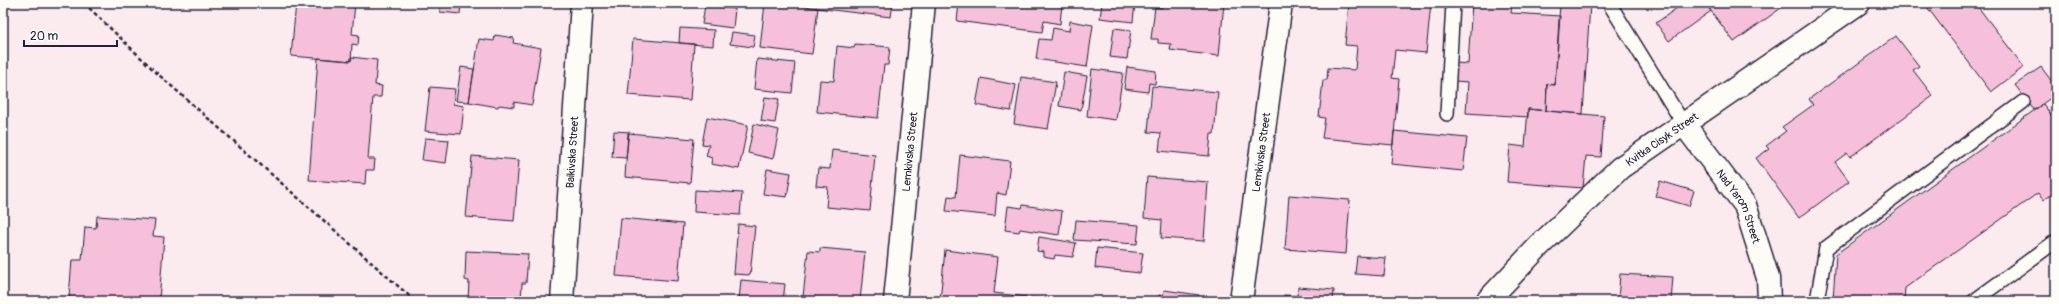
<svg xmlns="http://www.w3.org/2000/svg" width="2059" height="304" viewBox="0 0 2059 304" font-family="Pangolin,sans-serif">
<rect width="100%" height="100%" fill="#fbeaee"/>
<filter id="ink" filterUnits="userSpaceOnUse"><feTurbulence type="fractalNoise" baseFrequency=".025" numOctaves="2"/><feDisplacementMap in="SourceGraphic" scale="8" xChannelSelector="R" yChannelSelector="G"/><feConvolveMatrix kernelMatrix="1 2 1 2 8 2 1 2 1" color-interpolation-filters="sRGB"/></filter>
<g filter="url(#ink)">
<path fill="#f6c0da" stroke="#22223b" d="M296,3H355L352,34L359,35L358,45L352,44L351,61L291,56Z
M440,3H461L460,14L440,12Z
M765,3H793V5L818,8L812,54L760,48Z
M808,3H893L891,17L808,7Z
M959,3H1062L1060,24L1044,21L1042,32L957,21Z
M1102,3H1135L1133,22L1100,18Z
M1162,3H1224L1219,56L1170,50L1171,44L1158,43V39H1151L1155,7L1162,8Z
M1349,3H1431L1426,53L1395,50L1392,78L1399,79L1393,145L1322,138L1325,118L1319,117L1323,80H1327L1328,68L1355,70L1357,46L1345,45Z
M1472,3H1512L1511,13L1560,16L1555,85L1547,84L1546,111L1528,109V117L1466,113L1468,82L1455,81L1456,63L1468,64Z
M1560,3L1590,4L1583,114L1546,111L1547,84L1555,85Z
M1684,3H1705L1711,11L1669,41L1656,23Z
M1705,3H1788L1734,42Z
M1924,3H1975L2024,67L1991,92Z
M705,5L735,9L733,28L702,24Z
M1070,21L1093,25L1087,67L1036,59L1039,39L1051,40L1053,28L1069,31Z
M680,28L714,30L713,46L679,43Z
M1114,28L1131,30L1127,59L1110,57Z
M732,32L755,35L753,47L730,44Z
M495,35L514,38L513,43L541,48L532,105L514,102V107L499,105L498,107L469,102L479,39L494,41Z
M1896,36L1919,66L1913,70L1933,96L1850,157L1847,153L1835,162L1849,181L1799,218L1756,158L1769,149L1766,146L1786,131L1782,127L1813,105L1809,99Z
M633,39L694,44L690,100L628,95Z
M855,44L890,47L888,65H884L878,118L817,112L820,80L834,81L837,46L854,48Z
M351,57L377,60L375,85L382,86L381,97H373L368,159H375L374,170H366L365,184L309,180L318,58L351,61Z
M757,59L795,63L792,93L754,89Z
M461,67L474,69L469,102L456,101Z
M1127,67L1156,71L1155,84L1149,83L1148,92L1124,89Z
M2041,67L2056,87V94L2034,110L2015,85Z
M1092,69L1123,73L1116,120L1087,116Z
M1064,72L1087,76L1081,110L1059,106Z
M1021,77L1056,82L1048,129L1014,124Z
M981,78L1016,85L1011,111L976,105Z
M1152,86L1218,92L1214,134H1211L1209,156L1159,151L1161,133L1148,132Z
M430,87L455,89L453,104L464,106L461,134L425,131Z
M765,97L779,99L775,123L761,121Z
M2043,104L2056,121V180L2052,182L2056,191L2043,200L2038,193L1905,288L1904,301H1833L1836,254Z
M1528,109L1604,116L1601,157L1586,156L1583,188L1507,182L1510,145L1525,147Z
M707,117L748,125L739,169L711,164L712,158L706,156L709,145L702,144Z
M754,124L779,130L773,159L748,153Z
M614,131L629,132L626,158L612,157Z
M1394,131L1467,138L1463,171L1391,164Z
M628,133L694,139L690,183L625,177Z
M425,138L449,140L446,163L422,160Z
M832,150L875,155L870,211L826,207L828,187L816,186L818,168L830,169Z
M960,155L1010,161L1006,195L997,193L995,216L946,211L948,196L956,197Z
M472,156L519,160L514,221L466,217Z
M767,169L791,173L787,197L763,194Z
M1147,177L1208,182L1204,241L1161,238L1162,220L1144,218Z
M1660,181L1694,191L1689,206L1655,196Z
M695,190L742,193L740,215L694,212Z
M1289,195L1350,200L1346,254L1285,249Z
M1023,205L1062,211L1059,235L1020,229L1019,232L1005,230L1008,206L1022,208Z
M97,216L155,220L153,236L164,237L159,301H81V298L69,297L72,260H82L85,227L96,228Z
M621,218L683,224L678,281L616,276Z
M1076,220L1139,225L1137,244L1074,240Z
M738,224L755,226L750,275L734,274Z
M1039,237L1076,243L1073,257L1055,255L1054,259L1043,257V252L1037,251Z
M820,248L865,252L860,301L803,297L808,251L820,252Z
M1097,248L1143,253L1140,273L1095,268Z
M945,250L998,257L994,293L1061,301H940Z
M466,251L528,254L526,283H522L521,301H468L469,281L465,280Z
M1357,256L1386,258L1384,276L1355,274Z
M1620,274L1673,277L1671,301H1618Z
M741,280L785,284L783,301H739Z
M1298,287L1334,290L1333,301H1284V295L1297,296Z
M1164,290L1199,295L1198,301H1158L1159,295L1163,296Z"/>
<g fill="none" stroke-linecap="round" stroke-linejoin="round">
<defs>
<path id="lane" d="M1609,3L1683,123
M1447,114L1453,3
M1817,301L1826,248L2023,102
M1974,301L2056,241"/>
<g id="street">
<path id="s1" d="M1683,123L1745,205L1768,278L1769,301"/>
<path id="s2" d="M562,301L582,3"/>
<path id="s3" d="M895,301L924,3"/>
<path id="s4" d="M1241,301L1281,3"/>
<path id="s5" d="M1487,301L1540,245L1620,168L1859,3"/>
</g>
</defs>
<use href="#lane" stroke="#22223b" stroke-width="16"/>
<use href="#street" stroke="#22223b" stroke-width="25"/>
<path stroke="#22223b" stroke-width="2.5" stroke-dasharray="4 3" stroke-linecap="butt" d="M84,3L159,75L415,301"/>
<use href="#lane" stroke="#fdfcf7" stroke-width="13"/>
<use href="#street" stroke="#fdfcf7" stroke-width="22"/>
</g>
</g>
<g text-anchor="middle" stroke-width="4" stroke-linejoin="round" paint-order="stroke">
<g font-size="11" fill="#22223b" stroke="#fdfcf7">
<text dy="4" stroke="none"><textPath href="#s5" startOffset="239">Kvitka Cisyk Street</textPath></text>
<text dy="4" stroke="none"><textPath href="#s2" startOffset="149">Baikivska Street</textPath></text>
<text dy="4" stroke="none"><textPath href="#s3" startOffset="150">Lemkivska Street</textPath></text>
<text dy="4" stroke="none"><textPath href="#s4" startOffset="150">Lemkivska Street</textPath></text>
<text dy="4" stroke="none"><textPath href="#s1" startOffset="101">Nad Yarom Street</textPath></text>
</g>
</g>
<rect width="2059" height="304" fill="none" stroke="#fdfcf7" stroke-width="16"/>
<rect x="8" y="8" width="2043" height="288" fill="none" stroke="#22223b" stroke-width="1.5" filter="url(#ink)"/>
<path d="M24 40v6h93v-6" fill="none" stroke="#22223b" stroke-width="2"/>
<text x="30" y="40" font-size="12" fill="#22223b" stroke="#fdfcf7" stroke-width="3" paint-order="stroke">20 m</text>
</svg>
